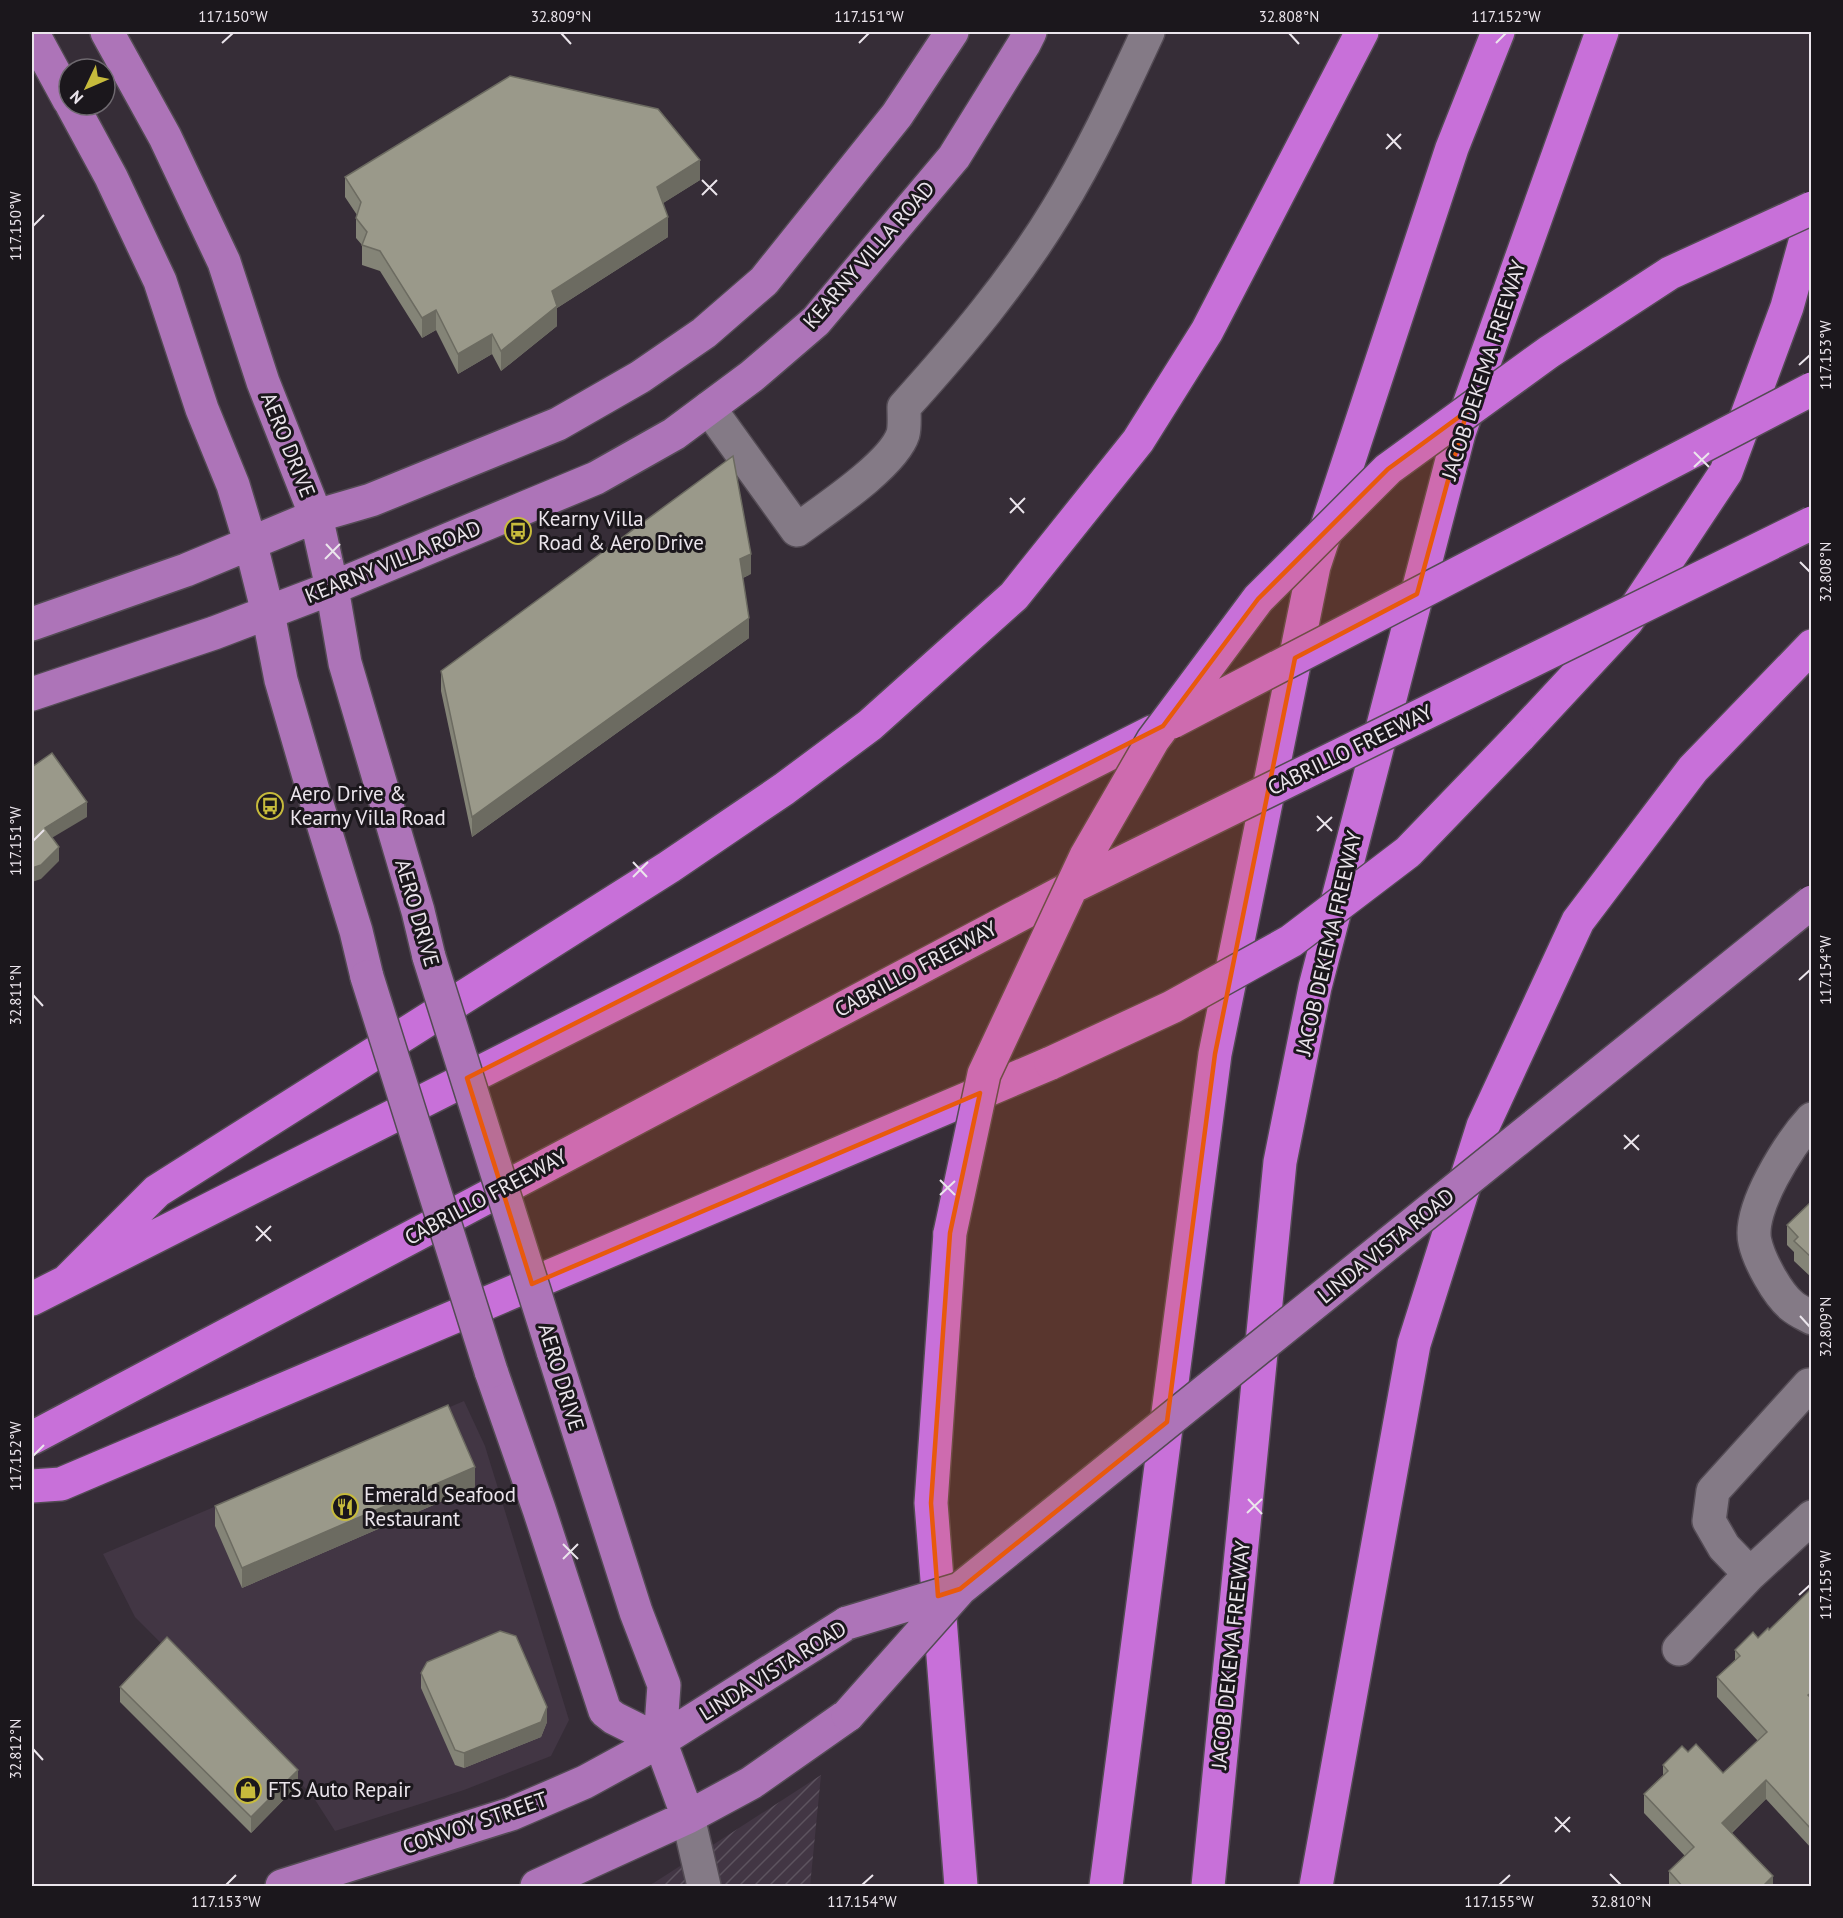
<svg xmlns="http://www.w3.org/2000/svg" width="1843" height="1918" viewBox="0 0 1843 1918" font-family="'PT Sans',sans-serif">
<defs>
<pattern id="industrial-furrows" width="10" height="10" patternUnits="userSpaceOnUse" patternTransform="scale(1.5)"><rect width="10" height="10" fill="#423644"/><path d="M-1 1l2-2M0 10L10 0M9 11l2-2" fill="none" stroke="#5d535f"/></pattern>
</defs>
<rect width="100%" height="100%" fill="#362d37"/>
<path fill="#423644" d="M464,1401L485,1446L569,1720L551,1756L464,1790L335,1831L312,1795L135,1617L103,1554Z"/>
<path fill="url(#industrial-furrows)" d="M821,1775L810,1886H649L705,1850Z"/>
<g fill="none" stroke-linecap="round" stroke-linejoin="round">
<defs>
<path id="minor" d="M709,408L797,530C824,510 893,465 903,434C905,426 904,416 904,407C960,345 1014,281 1057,210C1092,153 1120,92 1148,32
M1812,1119C1790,1143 1747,1209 1755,1242C1759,1260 1777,1294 1792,1306C1798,1311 1805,1314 1812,1318
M1750,1574L1724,1547L1709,1521L1713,1491L1809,1385L1812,1388
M1679,1649L1750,1574L1812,1517
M688,1817L704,1886"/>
<path id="major" d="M32,32L69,100
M107,32L165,137L224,262L263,382L316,516L332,588L345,663L418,911L429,957
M72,105L111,177L160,281L202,409L233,485L251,545L268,613L281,680L317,804L356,931L367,977
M32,624L186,570L316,516L371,500L558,424L640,377L704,333L764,281L897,115L952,32
M32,694L214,633L332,588L596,478L674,434L752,376L816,321L954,157L1024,44L1030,32
M553,1351L636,1612L664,1685L660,1741L688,1817
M491,1371L539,1509L605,1711L614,1718L660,1741
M282,1886L511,1814L585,1782L660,1741L847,1623
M537,1886L688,1817L751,1783L848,1715"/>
<path id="highway" d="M1519,737L1627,621L1726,472L1787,307L1812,217
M950,1233L931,1503L961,1886
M67,1281L157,1191L669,867L784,789L870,725L1014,596L1138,441L1207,331L1362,32
M32,1299L1152,732
M32,1438L1078,884
M32,1486L61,1484L1051,1063
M1106,1886L1215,1054L1314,566L1452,148L1498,32
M1208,1886L1280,1162L1315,987L1459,433L1602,32
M1316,1886L1414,1344L1483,1126L1578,921L1693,769L1812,646"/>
</defs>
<use href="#minor" stroke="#534b54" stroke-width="36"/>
<use href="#major" stroke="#534b54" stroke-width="36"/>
<use href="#highway" stroke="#534b54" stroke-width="36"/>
<use href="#minor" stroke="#847a86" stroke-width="33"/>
<use href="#major" stroke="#ad74b8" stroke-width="33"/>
<use href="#highway" stroke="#c870d9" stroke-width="33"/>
<defs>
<path id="major-bridge" d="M429,957L553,1351
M367,977L491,1371
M847,1623L960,1589
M848,1715L960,1589L1812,902"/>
<path id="highway-bridge" d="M1172,722L1812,389
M1078,884L1812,523
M1051,1063L1172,1007L1291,941L1408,852L1519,737
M950,1233L984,1074L1086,856L1153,740L1258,599L1388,469L1549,352L1670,273L1812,208"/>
</defs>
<use href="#major-bridge" stroke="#534b54" stroke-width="36" stroke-linecap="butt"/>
<use href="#highway-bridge" stroke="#534b54" stroke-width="36" stroke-linecap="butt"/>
<use href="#major-bridge" stroke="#ad74b8" stroke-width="33"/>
<use href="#highway-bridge" stroke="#c870d9" stroke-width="33"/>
</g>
<path fill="#848477" d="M345,177L700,180L663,203L668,237L557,308V326L501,371L492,354L458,374L436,330L422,338L380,271L362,265V245L356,238V218L357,215L345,197Z
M751,574L743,578L749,638L472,837L441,691V671Z
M1812,1201V1278L1794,1261V1252L1787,1245V1225Z
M475,1487L242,1588L215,1526V1506Z
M1812,1588V1849L1766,1799L1732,1833L1773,1887H1669V1871L1685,1856L1644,1813V1794L1663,1776V1765L1688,1752L1723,1773L1758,1741L1717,1697V1677L1735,1660V1650L1758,1638L1769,1630Z
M421,1673L547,1722L541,1737L464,1768L455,1765L421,1688Z
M120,1687L298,1785L251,1833L120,1702Z"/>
<path fill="#6c6b61" d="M700,160V180L657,207V187Z
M668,217V237L557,308V326L501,371V351L552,291Z
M436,310V330L422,338V318Z
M492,334V354L458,374V354Z
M751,554V574L740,579V559Z
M749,618V638L472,837V817Z
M87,802V817L45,842V828Z
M59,847V861L41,879L32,882V868Z
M475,1467V1487L242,1588V1568Z
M547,1707V1722L541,1737L464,1768V1753Z
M298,1770V1785L251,1833V1817Z
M1766,1780V1799L1722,1842V1823Z
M1773,1876V1887H1762Z"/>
<path fill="#9a998a" stroke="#6c6b61" stroke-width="1.5" d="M510,76L658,109L700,160L657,187L668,217L552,291L557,306L501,351L492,334L458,354L436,310L422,318L380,251L362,245L367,232L356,218L361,202L345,177Z
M733,456L751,554L740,559L749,618L472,817L441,671Z
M52,753L87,802L45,828L59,847L41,865L32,868V767Z
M1812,1201V1258L1794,1241L1798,1237L1787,1225Z
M448,1405L475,1467L242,1568L215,1506Z
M1812,1588V1692L1808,1695L1812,1699V1830L1766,1780L1722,1823L1773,1876L1762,1887H1683L1669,1871L1694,1847L1644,1794L1668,1771L1663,1765L1682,1746L1688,1752L1696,1744L1723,1773L1767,1732L1717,1677L1740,1656L1735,1650L1753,1632L1758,1638L1768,1628L1769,1630Z
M500,1631L516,1636L547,1707L541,1722L464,1753L455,1750L421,1673L427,1662Z
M167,1637L298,1770L251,1817L120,1687Z"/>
<path fill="#e8590c" fill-opacity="0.2" stroke="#e8590c" stroke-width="4.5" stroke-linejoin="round" d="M1467,411L1417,594L1295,658L1215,1054L1167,1422L960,1589L938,1596L931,1503L950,1233L980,1093L532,1284L467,1078L1163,726L1258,599L1388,469Z"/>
<path fill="none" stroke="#ebe5ec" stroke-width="2" d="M561,33L571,44M1289,33L1299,44M222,43L233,33M859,43L869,33M1496,43L1506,33M1387,134L1401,149M1386,149L1401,134M702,180L717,195M702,195L717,180M33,226L44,215M1799,365L1810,355M1694,452L1709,467M1694,467L1709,453M1010,498L1024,513M1010,513L1025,498M326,544L340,559M325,559L340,544M1800,562L1810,572M1317,816L1332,831M1317,831L1332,817M33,841L44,830M633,862L647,877M633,877L648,862M1799,980L1810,970M33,995L43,1006M1624,1135L1639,1150M1624,1149L1639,1135M940,1180L955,1195M940,1195L955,1181M256,1226L271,1241M256,1241L271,1226M1800,1316L1810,1327M33,1456L44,1445M1248,1499L1262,1514M1247,1513L1262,1499M563,1544L578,1559M563,1559L578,1544M1799,1595L1810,1585M33,1749L43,1760M1555,1817L1570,1832M1555,1832L1570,1817M1610,1874L1621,1885M226,1885L236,1875M862,1885L873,1875M1499,1885L1510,1875"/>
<defs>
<symbol id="bus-ring" viewBox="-11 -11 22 22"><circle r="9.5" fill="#1b171c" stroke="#c7bb3c" stroke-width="1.5"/><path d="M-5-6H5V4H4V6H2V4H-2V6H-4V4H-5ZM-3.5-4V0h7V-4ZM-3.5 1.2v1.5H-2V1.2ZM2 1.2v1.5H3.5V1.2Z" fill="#c7bb3c"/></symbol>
<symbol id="restaurant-ring" viewBox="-11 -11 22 22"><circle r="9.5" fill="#1b171c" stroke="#c7bb3c" stroke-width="1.5"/><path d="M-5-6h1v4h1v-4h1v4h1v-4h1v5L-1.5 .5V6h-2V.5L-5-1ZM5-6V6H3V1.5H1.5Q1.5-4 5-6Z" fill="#c7bb3c"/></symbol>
<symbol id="shop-ring" viewBox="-11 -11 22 22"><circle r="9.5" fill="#1b171c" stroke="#c7bb3c" stroke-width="1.5"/><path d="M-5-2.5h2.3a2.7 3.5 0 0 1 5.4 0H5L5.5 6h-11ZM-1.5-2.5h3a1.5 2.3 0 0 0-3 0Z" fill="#c7bb3c"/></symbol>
</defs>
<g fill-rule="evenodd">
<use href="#bus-ring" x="503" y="516" width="30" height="30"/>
<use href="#bus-ring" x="255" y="791" width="30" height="30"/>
<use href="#restaurant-ring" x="330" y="1492" width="30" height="30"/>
<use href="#shop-ring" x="233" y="1775" width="30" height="30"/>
</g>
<g text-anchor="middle" stroke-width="6" stroke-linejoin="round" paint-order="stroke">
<g font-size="21" fill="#ebe5ec" stroke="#1b171c">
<text transform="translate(869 255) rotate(-49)" y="7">KEARNY VILLA ROAD</text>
<text transform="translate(1484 370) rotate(-72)" y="7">JACOB DEKEMA FREEWAY</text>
<text transform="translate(288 445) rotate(68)" y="7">AERO DRIVE</text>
<text transform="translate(393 562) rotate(-22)" y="7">KEARNY VILLA ROAD</text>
<text transform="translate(1350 750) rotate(-26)" y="7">CABRILLO FREEWAY</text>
<text transform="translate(417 913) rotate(74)" y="7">AERO DRIVE</text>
<text transform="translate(1329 943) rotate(-77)" y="7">JACOB DEKEMA FREEWAY</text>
<text transform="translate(916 969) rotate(-28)" y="7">CABRILLO FREEWAY</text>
<text transform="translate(486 1197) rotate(-28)" y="7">CABRILLO FREEWAY</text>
<text transform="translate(1386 1246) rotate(-39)" y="7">LINDA VISTA ROAD</text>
<text transform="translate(561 1377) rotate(73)" y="7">AERO DRIVE</text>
<text transform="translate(1231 1655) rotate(-84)" y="7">JACOB DEKEMA FREEWAY</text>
<text transform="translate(773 1671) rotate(-32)" y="7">LINDA VISTA ROAD</text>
<text transform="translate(475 1823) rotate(-19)" y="7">CONVOY STREET</text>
</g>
<g font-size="21" fill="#ebe5ec" stroke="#1b171c" text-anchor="start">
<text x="538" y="526">Kearny Villa<tspan x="538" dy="24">Road &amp; Aero Drive</tspan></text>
<text x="290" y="801">Aero Drive &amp;<tspan x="290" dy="24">Kearny Villa Road</tspan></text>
<text x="364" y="1502">Emerald Seafood<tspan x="364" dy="24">Restaurant</tspan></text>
<text x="268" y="1797">FTS Auto Repair</text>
</g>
</g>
<rect width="1843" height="1918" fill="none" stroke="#1b171c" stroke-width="66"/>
<g transform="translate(87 87) rotate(226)"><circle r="28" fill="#1b171c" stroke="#6e696f" stroke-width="1.5"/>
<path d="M0-4.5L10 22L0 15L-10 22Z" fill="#c7bb3c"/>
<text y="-9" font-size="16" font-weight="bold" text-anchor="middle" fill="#ebe5ec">N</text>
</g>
<rect x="33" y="33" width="1777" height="1852" fill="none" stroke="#ebe5ec" stroke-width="2"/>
<g font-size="15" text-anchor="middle" fill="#ebe5ec">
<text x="233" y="22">117.150°W</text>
<text x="561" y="22">32.809°N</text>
<text x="869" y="22">117.151°W</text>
<text x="1289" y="22">32.808°N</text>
<text x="1506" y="22">117.152°W</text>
<text transform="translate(16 226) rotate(-90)" y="5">117.150°W</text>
<text transform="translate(1826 355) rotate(-90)" y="5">117.153°W</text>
<text transform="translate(1826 572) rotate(-90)" y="5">32.808°N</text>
<text transform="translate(16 841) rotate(-90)" y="5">117.151°W</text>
<text transform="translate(1826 970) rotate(-90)" y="5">117.154°W</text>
<text transform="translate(16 995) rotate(-90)" y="5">32.811°N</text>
<text transform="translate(1826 1327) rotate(-90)" y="5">32.809°N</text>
<text transform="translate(16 1456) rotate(-90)" y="5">117.152°W</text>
<text transform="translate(1826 1585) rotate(-90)" y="5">117.155°W</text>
<text transform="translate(16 1749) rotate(-90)" y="5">32.812°N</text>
<text x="226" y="1907">117.153°W</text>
<text x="862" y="1907">117.154°W</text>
<text x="1499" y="1907">117.155°W</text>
<text x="1621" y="1907">32.810°N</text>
</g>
</svg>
